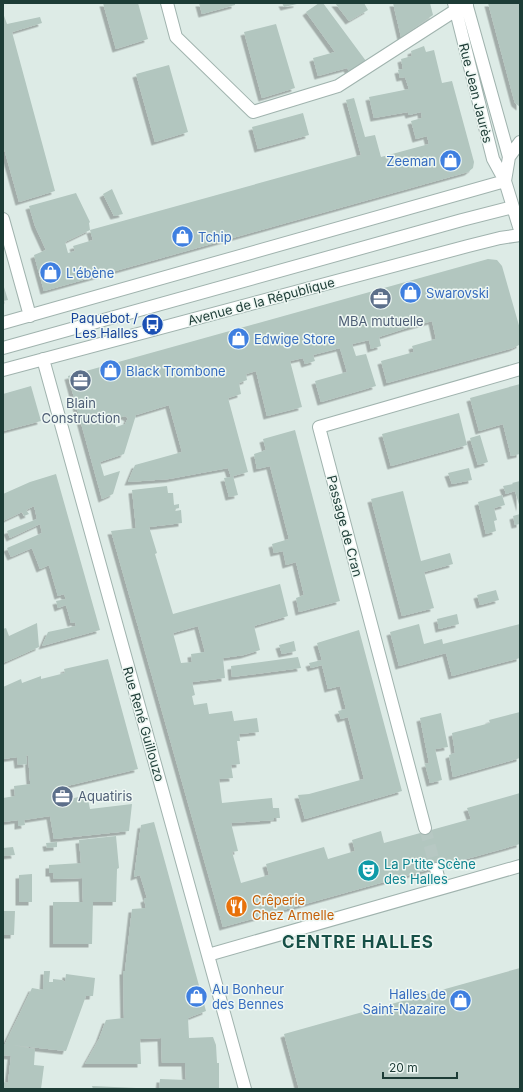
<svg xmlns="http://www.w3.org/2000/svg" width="523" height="1092" viewBox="0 0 523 1092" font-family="Inter,sans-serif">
<defs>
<filter id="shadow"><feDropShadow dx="-3.5" dy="3.5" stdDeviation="0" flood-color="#0004"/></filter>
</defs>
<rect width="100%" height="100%" fill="#ddebe6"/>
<path fill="#b2c6bf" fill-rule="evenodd" filter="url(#shadow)" d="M103,3H138L148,39L116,49Z
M199,3H235V5L202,14Z
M282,3H297V4L284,7Z
M319,3H323L366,61L350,72L347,68L318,76L313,58L335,52L306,12Z
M335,3H364L368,10L349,21Z
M393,3H430L433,15L401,37Z
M488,3H520V107L515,103L514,100Z
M3,13L7,24L40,17L42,23L12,32L55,191L19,202L3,145Z
M276,24L295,88L262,98L244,32Z
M424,46L426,52L434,50L442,83L452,81L474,162L473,168L468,172L44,291L34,255L46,250L35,226L29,206L76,193L90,222L89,223L90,230L361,155L346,100L354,98L365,137L375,135L381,157L429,144L427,136L416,139L411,121L422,118L421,112L409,115L408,112L374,118L369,97L409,89L405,77L400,78L398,70L403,69L401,59L412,56L411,51ZM90,230L93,240L73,246L75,251L68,253L65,242Z
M169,65L188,132L155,142L136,74Z
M303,113L309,135L258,149L252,127Z
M112,189L123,214L114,216L103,194Z
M488,259L497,260L502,266L520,329V344L519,345L513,348L387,383L381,361L414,352L412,346L436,339L432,321L407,328L379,337L381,346L371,349L369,340L352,344L356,356L366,354L376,386L321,402L315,381L347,372L340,348L313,355L315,361L305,364L303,358L290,361L302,407L267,416L256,371L246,374L247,380L239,383L241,394L228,398L248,472L233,476L238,495L229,497L224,478L231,477L228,468L169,479L128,482L135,465L182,452L169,405L136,415L124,454L100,462L104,476L120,471L113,494L102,499L68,376ZM125,416L128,418L125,424L116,427L114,419Z
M3,284L8,300L3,301Z
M520,384V454L511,456L503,424L479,431L470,398Z
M31,386L41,421L3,431V394Z
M459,413L467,445L391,466L382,434Z
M295,430L340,601L299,612L296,598L304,595L296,562L286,565L283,551L274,553L272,544L289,539L270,466L257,469L254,454L266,450L263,439Z
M480,435L488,462L478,465L470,438Z
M469,468L472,480L452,484L448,473Z
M56,474L100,630L42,646L48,632L76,626L75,622L71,623L66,605L58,608L56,601L66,599L64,594L58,596L49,565L40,569L32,548L11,557L7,548L42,533L40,524L10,538L7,531L37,519L34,506L26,510L29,514L24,516L22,512L3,521V494L30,482Z
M520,481V508L515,491L506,494L503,486L513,484L512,483Z
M167,486L168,493H173L174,505L179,504V508L175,509V511L181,510L182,523L149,527L157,553L155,554L173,614L280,584L288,616L254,626L260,650L244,655L223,658L225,678L192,682L195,695L192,696L194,705L207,703L209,714L232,711L234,721L257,718L259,732L239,734L240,741H237L240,764L231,765L233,778L219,779L222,803L272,798L273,808H279L280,818H274V820L231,823L238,851L232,852L241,883L269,875L266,864L324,847L328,859L355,851L352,840L381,831L384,843L471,819L467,808L520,793V844L223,927L111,531L136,528L132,490ZM198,626L205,652L191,654L192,662L181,663L173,633Z
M403,491L421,561L450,553L453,564L424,572L434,608L402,616L371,499Z
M502,495L505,505L494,508L497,520L494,521L496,531L486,534L478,502Z
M520,514V524L515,525L513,516Z
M496,590L499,600L480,605L477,595Z
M457,614L459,624L439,629L437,619Z
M37,623L39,647L3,663V629L6,628L9,636Z
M419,624L424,644L442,639L443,644L520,624V658L452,676L446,653L399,666L390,632Z
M359,630L402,791L305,819L298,795L309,794L364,779L348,717L341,719L338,711L346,709L340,686L328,689L322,665L311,668L309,663L322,660L317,643Z
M294,641L296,651L282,654L279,645Z
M298,657L301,668L232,677L231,666Z
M108,659L138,769L67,786L70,799L87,795L90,809L132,804L129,831L54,839L50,816L24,820L25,825L18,826V820L3,822V798L15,796L14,786L30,784V781L28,755L26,756L27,764L18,765L17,757L3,759V687L21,679L22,683L41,676V679L65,673L64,669Z
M520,712V758L453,777L449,755L455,753L452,733L490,723L489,720Z
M441,713L448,747L435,749L442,780L430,783L425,764L429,763L420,718Z
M154,822L206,1011L188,1018L189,1038L213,1037L216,1045L217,1063H219V1089H159L160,1079L186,1080L185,1063H162L161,1038L140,1039L141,1064H85L99,1039L106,1020L124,1018L123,971H125L132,909L146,908L144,899L147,898L140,875L134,877L141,825Z
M116,836L119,868L117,869L116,902H93L92,944H53V902H83L82,878L54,879L53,873H49V865L81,863L79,840Z
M57,842V847L47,848L46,843Z
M13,847L15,855L3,856V848Z
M32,874V902H19V875Z
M3,911H15L14,935H3Z
M520,968V1089H299L284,1034Z
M44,971H50L49,982H53V979L62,980L65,982L66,974L95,978L93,996H86L66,1051L12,1045L35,1049L34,1065L44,1066L41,1089H3V1082L8,1083L11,1056L3,1055V1044H5L32,988L43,990Z
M92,1086L136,1088V1089H93Z"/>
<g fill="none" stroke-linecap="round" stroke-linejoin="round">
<path stroke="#b7c8c3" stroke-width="12" stroke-dasharray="12 6" stroke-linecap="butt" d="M425,828L436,869"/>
<defs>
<path id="minor" d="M167,3L176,37L253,112L338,86L456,10L467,5
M454,3L493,159L505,181L520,230
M466,3L509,157L505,181
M509,157L520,142
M3,219L30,316
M3,323L505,181
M3,348L462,220L513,207
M43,359L245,1089
M3,370L468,246L500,238L520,235
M425,828L319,427L520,369
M436,869L441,888
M208,955L520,866"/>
</defs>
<use href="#minor" stroke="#a0b3ae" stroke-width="14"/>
<use href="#minor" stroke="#fff" stroke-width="12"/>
</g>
<defs>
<symbol id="shop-disc" viewBox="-11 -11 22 22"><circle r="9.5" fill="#3f7fe0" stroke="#eef7f3"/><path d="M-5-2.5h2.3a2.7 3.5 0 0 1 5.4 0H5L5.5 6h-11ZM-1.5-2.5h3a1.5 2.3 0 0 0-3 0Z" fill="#fff"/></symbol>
<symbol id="office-disc" viewBox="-11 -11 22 22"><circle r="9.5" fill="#5c6f8a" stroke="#eef7f3"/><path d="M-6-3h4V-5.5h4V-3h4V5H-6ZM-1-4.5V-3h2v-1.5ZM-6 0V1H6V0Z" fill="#fff"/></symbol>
<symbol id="bus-disc" viewBox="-11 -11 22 22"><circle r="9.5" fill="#1a4fb4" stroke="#eef7f3"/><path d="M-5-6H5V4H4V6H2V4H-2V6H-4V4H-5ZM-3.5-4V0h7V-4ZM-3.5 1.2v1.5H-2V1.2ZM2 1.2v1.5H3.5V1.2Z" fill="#fff"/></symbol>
<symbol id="theatre-disc" viewBox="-11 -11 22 22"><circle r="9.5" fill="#0f9aa8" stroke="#eef7f3"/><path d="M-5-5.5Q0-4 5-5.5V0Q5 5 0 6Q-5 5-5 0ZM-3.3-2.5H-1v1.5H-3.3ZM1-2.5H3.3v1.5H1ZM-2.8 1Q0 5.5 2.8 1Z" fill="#fff"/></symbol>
<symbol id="restaurant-disc" viewBox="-11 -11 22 22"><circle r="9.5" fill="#e8710a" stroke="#eef7f3"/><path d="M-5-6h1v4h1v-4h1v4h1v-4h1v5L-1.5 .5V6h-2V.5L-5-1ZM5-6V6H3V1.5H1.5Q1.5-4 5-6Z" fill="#fff"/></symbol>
</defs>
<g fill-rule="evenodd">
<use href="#shop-disc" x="438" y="148" width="25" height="25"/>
<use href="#shop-disc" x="170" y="224" width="25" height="25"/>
<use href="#shop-disc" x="38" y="260" width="25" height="25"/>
<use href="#shop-disc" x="398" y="280" width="25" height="25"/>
<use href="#office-disc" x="368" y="286" width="25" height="25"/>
<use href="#bus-disc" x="140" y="312" width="25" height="25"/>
<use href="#shop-disc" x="226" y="326" width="25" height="25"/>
<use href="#shop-disc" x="98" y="358" width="25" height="25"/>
<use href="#office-disc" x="68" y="368" width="25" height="25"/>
<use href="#office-disc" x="50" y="784" width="25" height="25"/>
<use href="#theatre-disc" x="356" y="858" width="25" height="25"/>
<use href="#restaurant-disc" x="224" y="894" width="25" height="25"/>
<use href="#shop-disc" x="184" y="984" width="25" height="25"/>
<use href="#shop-disc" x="448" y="988" width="25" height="25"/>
</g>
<g text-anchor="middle" stroke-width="3" stroke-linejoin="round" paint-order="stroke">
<g font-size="13" fill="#1d3c36" stroke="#eef7f3">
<text transform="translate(476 93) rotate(76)" y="5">Rue Jean Jaurès</text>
<text transform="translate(261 301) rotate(-15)" y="5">Avenue de la République</text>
<text transform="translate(345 526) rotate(75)" y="5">Passage de Cran</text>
<text transform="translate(144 724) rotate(74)" y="5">Rue René Guillouzo</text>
</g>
<g font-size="13" fill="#366cbe" stroke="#eef7f3" text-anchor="start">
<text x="436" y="166" text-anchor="end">Zeeman</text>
<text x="198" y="242">Tchip</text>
<text x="66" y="278">L'ébène</text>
<text x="426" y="298">Swarovski</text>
<text x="254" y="344">Edwige Store</text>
<text x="126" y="376">Black Trombone</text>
<text x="212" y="994">Au Bonheur<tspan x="212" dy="15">des Bennes</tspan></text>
<text x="446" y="999" text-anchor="end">Halles de<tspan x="446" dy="15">Saint-Nazaire</tspan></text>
</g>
<g font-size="13" fill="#164399" stroke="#eef7f3" text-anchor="end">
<text x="138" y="323">Paquebot /<tspan x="138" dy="15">Les Halles</tspan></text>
</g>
<g font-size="13" fill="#4e5e75" stroke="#eef7f3">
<text x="381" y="326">MBA mutuelle</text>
<text x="81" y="408">Blain<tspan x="81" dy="15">Construction</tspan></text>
<text x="78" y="801" text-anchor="start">Aquatiris</text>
</g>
<g font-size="13" fill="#0d838f" stroke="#eef7f3" text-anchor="start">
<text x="384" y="869">La P'tite Scène<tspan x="384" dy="15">des Halles</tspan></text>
</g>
<g font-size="13" fill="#c56008" stroke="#eef7f3" text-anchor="start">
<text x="252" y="905">Crêperie<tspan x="252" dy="15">Chez Armelle</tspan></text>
</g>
<g font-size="17" font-weight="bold" letter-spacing="1" fill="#175047" stroke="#eef7f3">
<text x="358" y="948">CENTRE HALLES</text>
</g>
</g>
<rect width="523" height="1092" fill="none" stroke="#1d3c36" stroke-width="8"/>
<path d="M383 1072v6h74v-6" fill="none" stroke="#1d3c36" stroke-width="2"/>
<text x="389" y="1072" font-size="12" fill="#1d3c36" stroke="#eef7f3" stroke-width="3" paint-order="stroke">20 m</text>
</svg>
